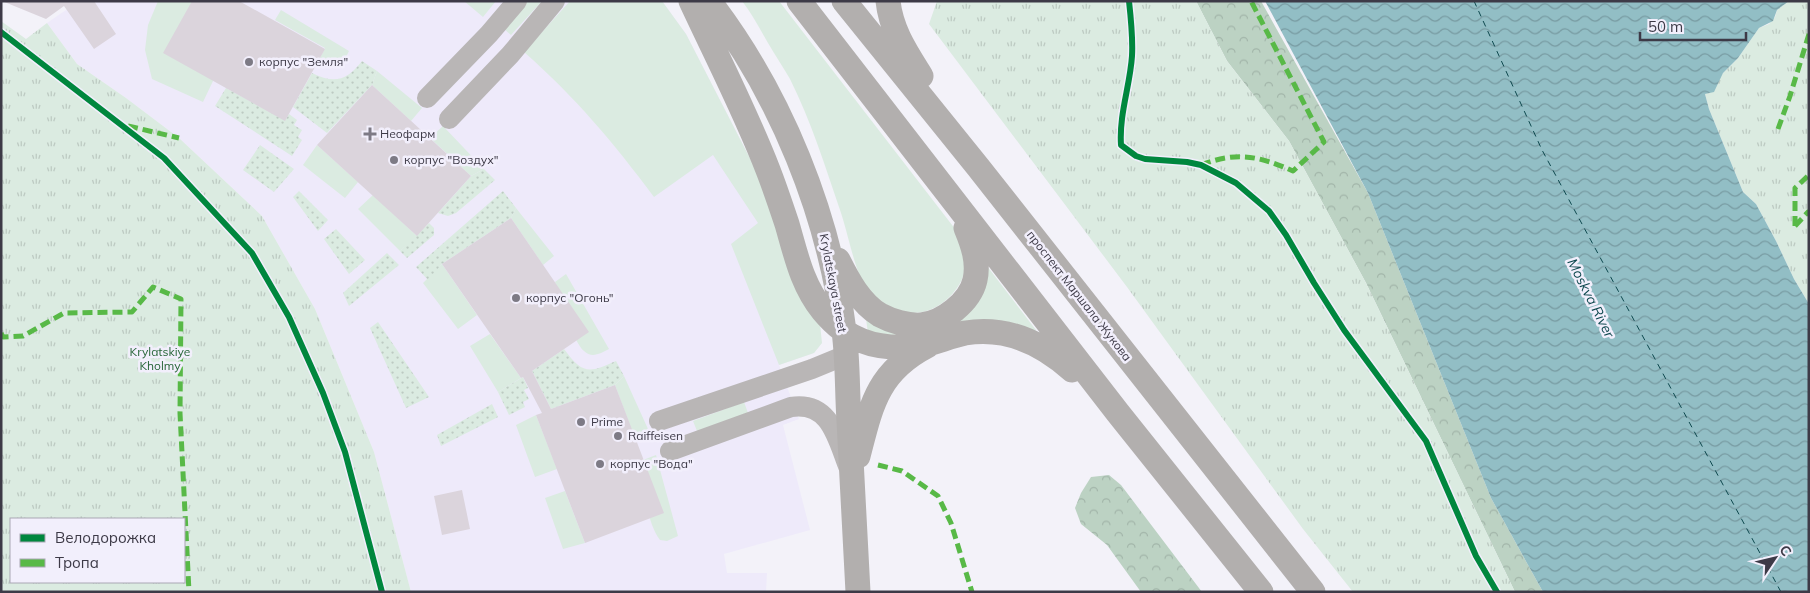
<svg xmlns="http://www.w3.org/2000/svg" width="1810" height="593" viewBox="0 0 1810 593" font-family="Mulish,sans-serif">
<defs>
<pattern id="forest-crowns" width="20" height="18" patternUnits="userSpaceOnUse" patternTransform="scale(1.25)"><rect width="20" height="18" fill="#bcd2c3"/><path d="M2 6a3 3 0 1 1 6 0M12 15a3 3 0 1 1 6 0" fill="none" stroke="#a2b5a9"/></pattern>
<pattern id="park-tufts" width="24" height="20" patternUnits="userSpaceOnUse" patternTransform="scale(1.25)"><rect width="24" height="20" fill="#dbebe1"/><path d="M3 7l-1-3M5 7V3M7 7l1-3M15 17l-1-3M17 17v-4M19 17l1-3" fill="none" stroke="#bdcac2"/></pattern>
<pattern id="garden-dots" width="8" height="8" patternUnits="userSpaceOnUse" patternTransform="scale(1.25)"><rect width="8" height="8" fill="#dbebe1"/><path d="M2 2h.1M6 6h.1" fill="none" stroke="#bdcac2" stroke-width="1.8" stroke-linecap="round"/></pattern>
<pattern id="water-waves" width="16" height="10" patternUnits="userSpaceOnUse" patternTransform="scale(1.25)"><rect width="16" height="10" fill="#92bec5"/><path d="M0 5q4-4 8 0t8 0" fill="none" stroke="#789ba2"/></pattern>
</defs>
<rect width="100%" height="100%" fill="#f3f2f9"/>
<path fill="#eeeafa" d="M79,1H662L686,34L758,174L822,343L814,353L779,365L799,419L783,425L810,530L724,554L727,573H767L766,592H411L374,452L315,309L262,216L179,138L126,98L77,64L47,23Z"/>
<path fill="#dbebe1" d="M158,1H192L213,81L203,102L152,79L145,50L148,25Z
M464,1H496L483,17Z
M526,1H542L511,35L503,28Z
M570,1H662L686,34L758,174L820,324L822,343L814,353L779,365L731,244L758,223L713,155L654,197C613,142 576,98 524,52Z
M742,1H779L959,234C966,254 970,269 957,288C932,323 890,320 865,286C855,272 847,229 840,210C825,166 811,121 790,79C783,67 775,55 768,43C760,29 752,14 742,1Z
M281,10L349,51L344,61L336,63L320,58L325,48L275,20Z
M377,71L422,108L411,121L372,85Z
M443,126L484,169L471,176L430,138Z
M317,145L358,182L345,198L303,165Z
M373,195L417,236L400,251L358,209Z
M516,208L554,256L543,265L511,218Z
M442,264L477,315L458,329L423,283Z
M987,266L1036,330L1035,333L900,337L868,333L866,319L916,331Z
M566,274L609,349C601,353 592,359 584,351C573,342 560,297 555,282Z
M490,334L521,378L498,392L470,346Z
M624,376L648,429L634,436L615,385Z
M744,402L748,413L697,431L693,421Z
M536,415L557,469L535,477L516,425Z
M656,455L678,536L667,541L660,540C644,518 646,487 643,460Z
M565,491L585,543L563,549L545,498Z"/>
<path fill="url(#forest-crowns)" d="M1196,1H1261L1368,193L1491,498L1543,592H1515L1366,283L1289,141L1227,61Z
M1109,475L1121,485L1202,592H1141L1107,545L1081,524L1075,508L1081,493L1091,477Z"/>
<path fill="url(#park-tufts)" fill-rule="evenodd" d="M937,1H1196L1227,61L1289,141L1366,283L1515,592H1353L1303,529L1127,287L929,24Z
M1789,1H1809V304L1794,279L1776,241L1756,204L1743,192L1709,109L1705,94L1709,92L1723,73L1738,58L1759,28L1769,24L1775,17L1777,10Z
M1,21L26,39L47,23L77,64L126,98L179,138L262,216L315,309L374,452L411,592H1ZM184,519V582H11V519Z"/>
<path fill="url(#garden-dots)" d="M362,61L377,71L372,85L327,133L293,107L312,73C334,84 347,81 362,61Z
M226,88L285,120L289,114L297,120L294,125L302,130L298,137L302,140L292,156L215,106Z
M260,145L294,169L274,192L243,170Z
M484,169L495,180L456,213L448,216L438,213L471,176Z
M299,191L328,220L318,231L293,197Z
M503,191L516,208L511,218L442,264L428,280L416,267Z
M429,223L434,228V235L407,258L400,251Z
M336,229L365,260L349,274L324,239Z
M387,253L399,265L349,306L343,293Z
M378,322L429,397L406,408L370,328Z
M564,349C583,375 589,373 616,361L624,376L615,385L551,409L532,371Z
M523,377L528,388L524,390L529,399L523,402L525,407L509,415L498,392Z
M492,404L498,417L441,446L437,435Z"/>
<path fill="url(#water-waves)" d="M1265,1H1789L1777,10L1773,21L1759,28L1738,58L1723,73L1714,92L1705,94L1709,109L1743,192L1756,204L1776,241L1794,279L1809,304V592H1543L1491,498L1368,193Z"/>
<g fill="none" stroke-linecap="round" stroke-linejoin="round">
<path stroke="#0d484e" stroke-width="1" stroke-dasharray="6 5" stroke-linecap="butt" d="M1474,1L1542,150L1781,592"/>
</g>
<path fill="#dbd4dc" d="M2,1H94L116,34L94,49L64,6L46,19Z
M192,1H239L325,49L285,121L163,53Z
M372,85L471,176L417,236L317,145Z
M511,218L589,332L532,371L551,409L615,385L664,513L585,543L536,415L542,413L523,377L521,378L442,264Z
M462,490L470,529L442,535L434,496Z"/>
<g fill="none" stroke-linecap="round" stroke-linejoin="round">
<path stroke="#b9b6b6" stroke-width="20" d="M427,98L489,34L517,1
M449,119L510,55L555,1
M659,421L812,369L846,355
M670,451L791,407C830,401 837,438 848,466"/>
<path stroke="#b2afae" stroke-width="25" d="M691,1C717,57 746,113 768,170C775,188 781,206 787,224C796,255 802,285 823,311C847,340 873,349 910,347C929,346 946,337 965,333C1007,326 1042,343 1072,370
M709,1C781,95 829,214 844,331C848,361 847,391 849,421C852,478 855,535 858,592
M799,1L1118,413L1261,592
M844,1L978,167L1313,592
M888,1C891,30 906,52 921,76
M838,260C848,280 860,303 880,315C891,321 908,326 921,325C943,323 970,302 975,280C979,262 973,245 966,228
M858,456C871,406 877,372 927,346"/>
<path stroke="#58b947" stroke-width="5" stroke-dasharray="10 5" stroke-linecap="butt" d="M128,126L179,138
M1778,129L1790,96L1809,34
M1201,165C1237,151 1259,156 1293,171L1324,142L1251,1
M1795,226V188L1809,175
M1795,226L1809,211
M1,333L3,337L23,336L64,313L132,312L153,287L181,299L180,413L189,592
M878,465L902,471L938,496L951,523L972,592"/>
<defs>
<path id="cycleway" d="M1129,1C1131,19 1133,38 1132,56C1130,86 1119,114 1121,145L1136,156L1145,159L1187,162L1201,165L1236,183L1269,211L1286,235L1314,283L1344,330L1426,441L1476,556L1497,592
M1,32L164,158L252,253L289,317L323,393L345,452L382,592"/>
</defs>
<use href="#cycleway" stroke="#f2effc" stroke-width="9"/>
<use href="#cycleway" stroke="#00873e" stroke-width="6"/>
</g>
<g fill="#7d7a85" stroke="#f2effc" stroke-width="2">
<circle cx="249" cy="62" r="5"/>
<path d="M367.5 126.5h5v5h5v5h-5v5h-5v-5h-5v-5h5z"/>
<circle cx="394" cy="160" r="5"/>
<circle cx="516" cy="298" r="5"/>
<circle cx="581" cy="422" r="5"/>
<circle cx="618" cy="436" r="5"/>
<circle cx="600" cy="464" r="5"/>
</g>
<g text-anchor="middle" stroke-width="5" stroke-linejoin="round" paint-order="stroke">
<g font-size="12" fill="#3d3a47" stroke="#f2effc" text-anchor="start">
<text x="259" y="66">корпус "Земля"</text>
<text x="380" y="138">Неофарм</text>
<text x="404" y="164">корпус "Воздух"</text>
<text x="526" y="302">корпус "Огонь"</text>
<text x="591" y="426">Prime</text>
<text x="628" y="440">Raiffeisen</text>
<text x="610" y="468">корпус "Вода"</text>
</g>
<g font-size="12" fill="#3d3a47" stroke="#f2effc">
<text transform="translate(833 283) rotate(79)" y="4">Krylatskaya street</text>
<text transform="translate(1079 296) rotate(52)" y="4">проспект Маршала Жукова</text>
</g>
<g font-size="12" fill="#286639" stroke="#f2effc">
<text x="160" y="356">Krylatskiye<tspan x="160" dy="14">Kholmy</tspan></text>
</g>
<g font-size="14" font-style="italic" fill="#0d484e" stroke="#f2effc">
<text transform="translate(1591 298) rotate(63)" y="5">Moskva River</text>
</g>
</g>
<rect width="1810" height="593" fill="none" stroke="#3d3a47" stroke-width="5"/>
<rect x="10" y="518" width="175" height="65" fill="#f2effc" stroke="#aaa7b4"/>
<rect x="20" y="534" width="25" height="8" fill="#00873e" stroke="#aaa7b4"/>
<text x="55" y="543" font-size="15" fill="#3d3a47">Велодорожка</text>
<rect x="20" y="559" width="25" height="8" fill="#58b947" stroke="#aaa7b4"/>
<text x="55" y="568" font-size="15" fill="#3d3a47">Тропа</text>
<g transform="translate(1775 558) rotate(55)" stroke="#f2effc" stroke-width="4" paint-order="stroke">
<path d="M0-4L9 19L0 12L-9 19Z" fill="#3d3a47"/>
<text y="-8" font-size="14" font-weight="bold" text-anchor="middle" fill="#3d3a47">С</text>
</g>
<path d="M1640 32v8h106v-8" fill="none" stroke="#3d3a47" stroke-width="2.5"/>
<text x="1648" y="32" font-size="15" fill="#3d3a47" stroke="#f2effc" stroke-width="4" paint-order="stroke">50 m</text>
</svg>
